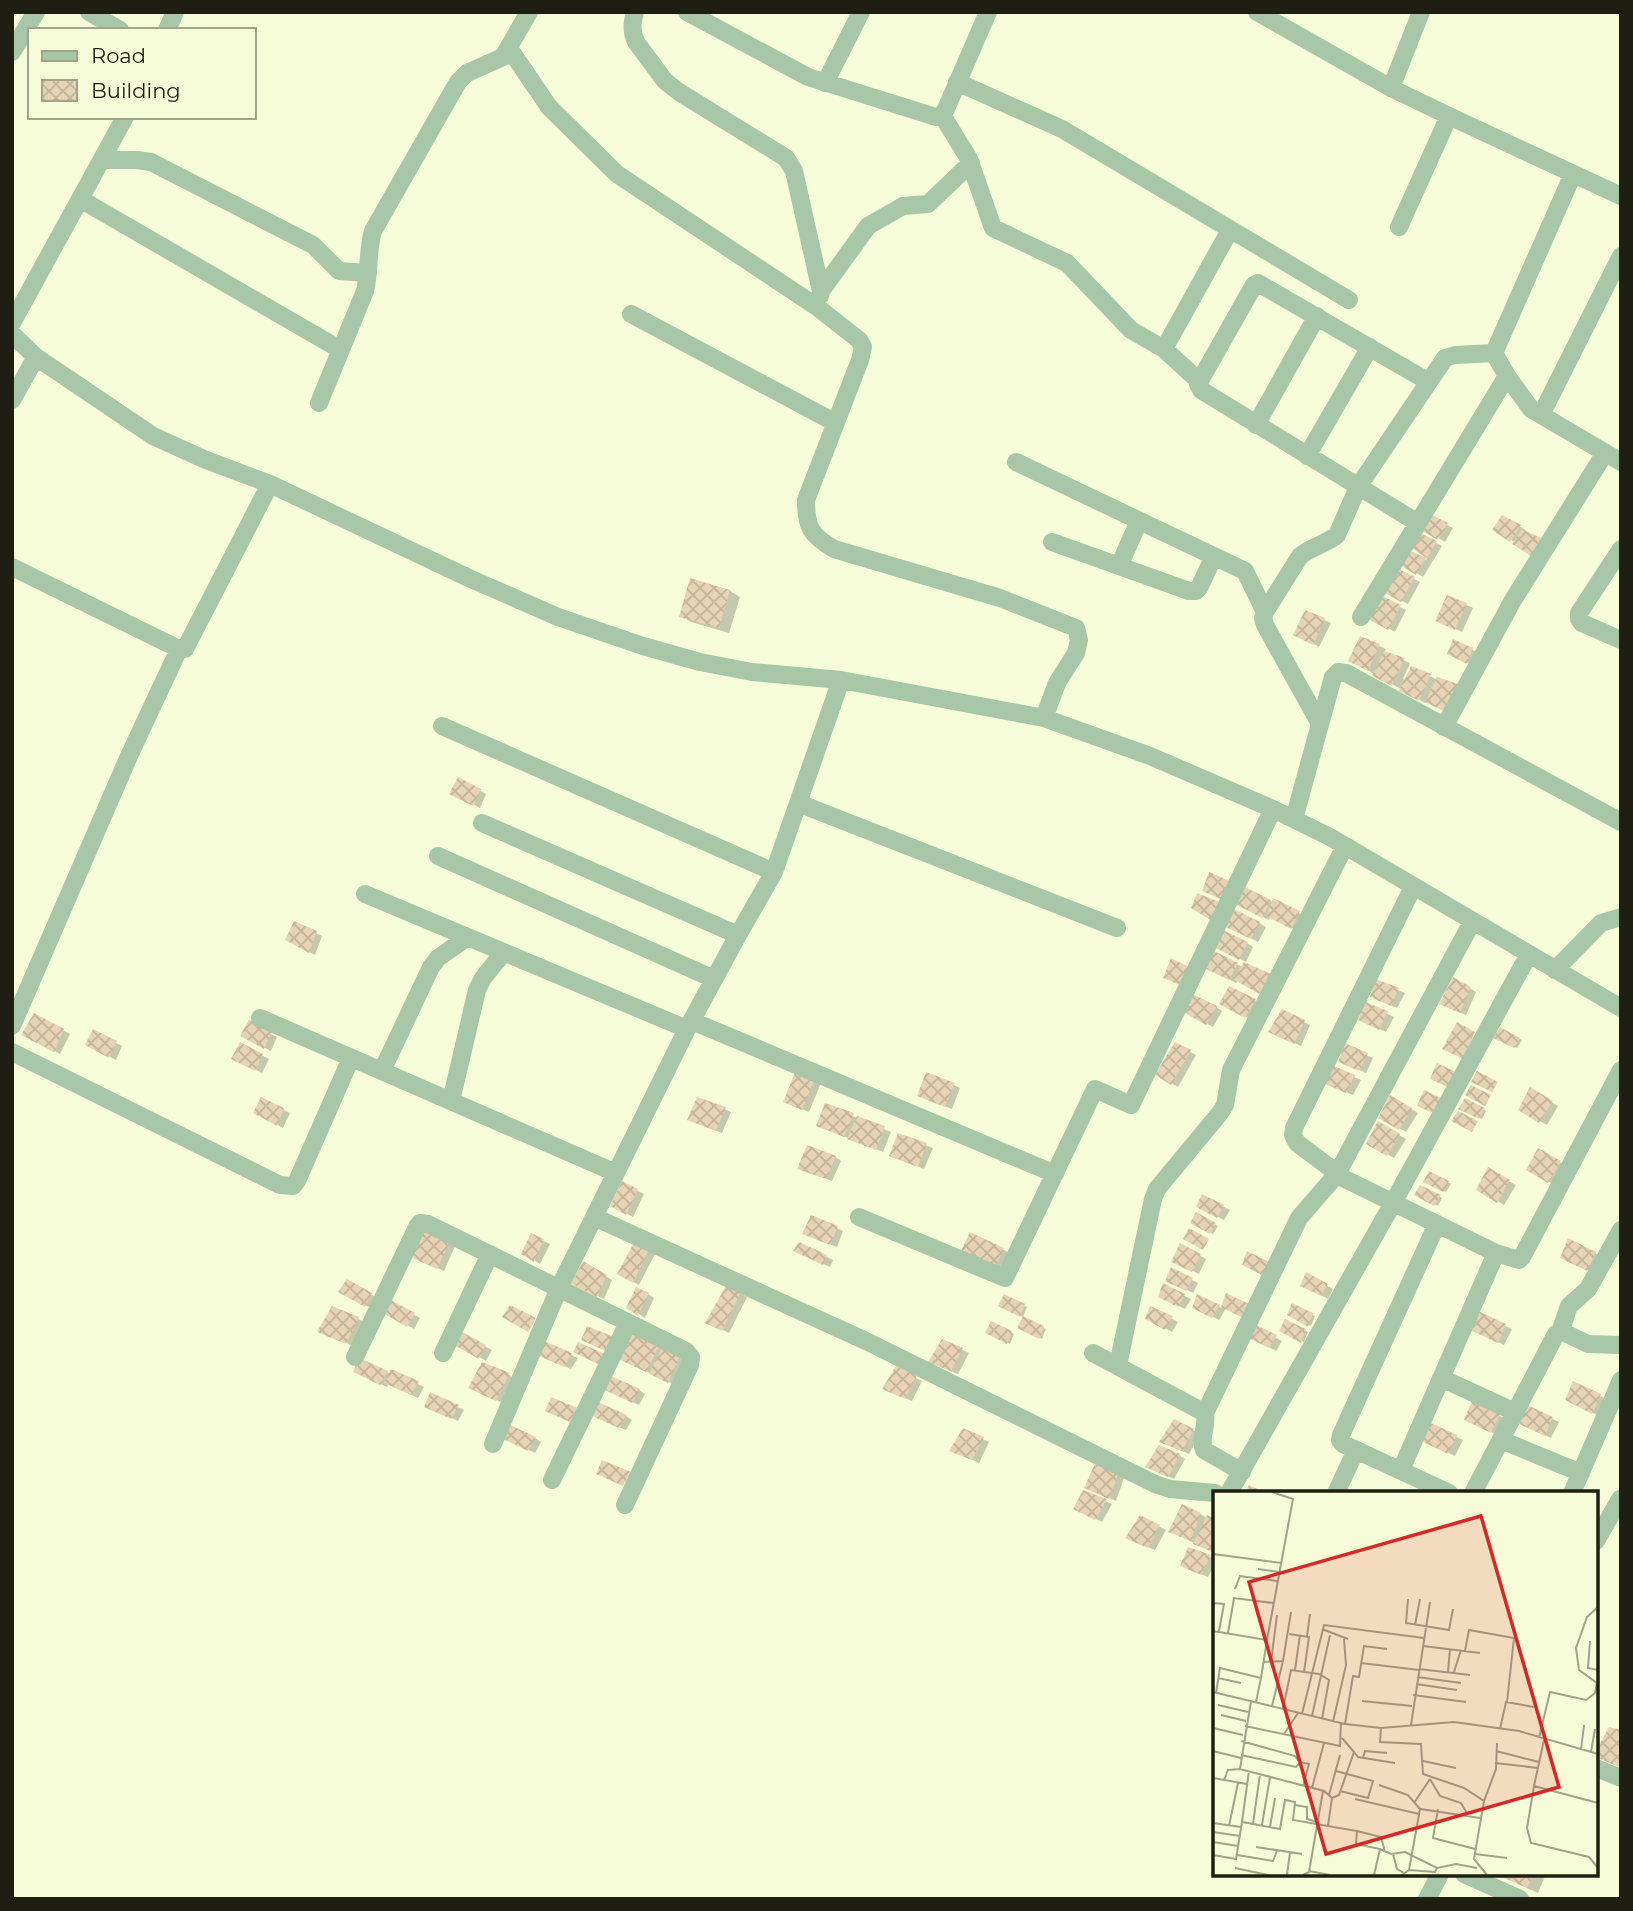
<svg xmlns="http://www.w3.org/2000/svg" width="1633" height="1911" viewBox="0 0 1633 1911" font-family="Montserrat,sans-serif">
<defs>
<pattern id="building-cross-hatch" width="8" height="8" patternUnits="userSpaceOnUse" patternTransform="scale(1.75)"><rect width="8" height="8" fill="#e5d3b3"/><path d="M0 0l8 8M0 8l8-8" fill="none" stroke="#c4b599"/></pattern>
</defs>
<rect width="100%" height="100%" fill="#f7fcd8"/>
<path fill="#0003" d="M1430,517L1453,528L1445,542L1422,528Z
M1503,518L1526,530L1524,532L1546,543L1538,558L1495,529Z
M1419,534L1442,546L1423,577L1400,563L1408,551L1426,560L1427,558L1410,546Z
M1397,570L1420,582L1408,604L1383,591Z
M691,580L730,591L740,597L729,633L691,622L681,616Z
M1448,597L1473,608L1462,632L1437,620Z
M1400,607L1406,610L1395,632L1370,618Z
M1306,612L1331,623L1319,647L1295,634Z
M1361,638L1386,649L1384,652L1410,663L1403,679L1406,680L1412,668L1438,680L1425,703L1350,660Z
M1454,641L1479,653L1474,666L1449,653Z
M459,780L486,794L480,808L452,793Z
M1245,890L1305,916L1298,931L1270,917L1269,920L1239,904Z
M1259,923L1266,927L1258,942L1235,930Z
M316,933L322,936L315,955L287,940Z
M1247,943L1253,947L1246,962L1222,950Z
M1213,953L1243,967L1270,976L1266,996L1238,979L1236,983L1213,971Z
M1454,979L1476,992L1466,1015L1447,1007Z
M1377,981L1405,993L1397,1008L1378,1000Z
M1255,1001L1261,1004L1252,1020L1221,1003Z
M1366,1004L1394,1017L1386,1032L1367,1023Z
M1216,1007L1222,1011L1213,1027L1182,1010Z
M34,1015L70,1034L60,1054L24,1034Z
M249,1022L277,1037L271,1051L242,1036Z
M1304,1022L1310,1025L1301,1046L1277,1035Z
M1500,1030L1522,1040L1517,1048L1496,1037Z
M94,1031L122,1046L116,1060L87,1045Z
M241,1044L269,1059L262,1073L234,1058Z
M1175,1044L1196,1055L1178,1087L1157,1074Z
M1346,1046L1373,1058L1366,1073L1347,1064Z
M1333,1068L1361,1080L1353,1095L1334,1087Z
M797,1073L821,1083L809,1112L792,1105Z
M954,1085L960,1088L952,1109L925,1099Z
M1531,1090L1558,1106L1547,1125L1520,1110Z
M1391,1097L1418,1113L1406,1132L1380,1117Z
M262,1099L290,1113L283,1128L255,1112Z
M1465,1100L1486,1111L1482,1119L1461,1108Z
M826,1105L891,1132L883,1152L818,1126Z
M725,1109L731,1112L722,1133L696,1123Z
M1379,1123L1406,1139L1394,1158L1368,1143Z
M899,1135L933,1148L924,1169L898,1159Z
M1539,1150L1566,1166L1555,1185L1529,1170Z
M835,1157L841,1161L832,1181L806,1171Z
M1489,1170L1516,1185L1504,1205L1478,1189Z
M1430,1173L1451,1184L1446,1192L1425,1181Z
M622,1183L644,1194L633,1217L612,1206Z
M1421,1187L1442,1198L1438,1206L1416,1195Z
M1203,1196L1230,1210L1224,1220L1199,1207Z
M1196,1215L1218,1226L1213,1234L1192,1223Z
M837,1228L843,1231L837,1247L804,1234Z
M971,1234L1010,1253L1002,1271L969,1255Z
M532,1236L550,1244L540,1264L523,1253Z
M636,1241L656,1252L639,1285L619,1274Z
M449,1242L455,1246L444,1271L417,1259Z
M800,1244L833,1260L830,1267L802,1254Z
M1181,1245L1206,1259L1199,1274L1173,1261Z
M1595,1253L1602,1257L1594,1273L1568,1261Z
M584,1264L612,1280L604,1299L580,1287Z
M1172,1270L1198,1283L1193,1293L1168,1280Z
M1307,1275L1333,1289L1328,1299L1302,1285Z
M347,1281L377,1298L372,1309L341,1291Z
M727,1286L747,1297L729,1333L708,1322Z
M1164,1286L1191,1299L1185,1309L1160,1296Z
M648,1294L654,1298L645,1318L628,1307Z
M1005,1296L1027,1307L1023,1317L1000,1305Z
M1227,1296L1248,1306V1319L1226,1308L1219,1320L1194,1307L1198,1297L1222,1308Z
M389,1301L420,1318L414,1329L383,1311Z
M1293,1306L1315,1316L1311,1326L1289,1315Z
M333,1308L365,1322L353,1346L326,1334Z
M1151,1308L1178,1322L1172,1332L1147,1318Z
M1479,1313L1512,1329L1504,1345L1479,1333Z
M1024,1318L1046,1329L1042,1339L1020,1327Z
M1286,1322L1308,1332L1304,1342L1282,1330Z
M992,1323L1014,1334L1010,1344L988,1332Z
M1255,1327L1282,1341L1276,1351L1251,1337Z
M461,1334L492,1350L486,1361L455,1343Z
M943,1341L969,1353L958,1374L936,1365Z
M545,1343L578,1358L571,1369L546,1358Z
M659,1346L686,1360L675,1385L626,1362Z
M897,1368L922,1381L912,1401L890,1392Z
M392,1371L424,1387L418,1398L389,1384L387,1387L361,1375L387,1372L390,1374Z
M509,1375L515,1379L503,1403L476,1391Z
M639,1390L645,1394L639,1405L614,1393Z
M431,1395L464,1410L458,1421L433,1409Z
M1600,1396L1606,1399L1599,1416L1573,1403Z
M1473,1403L1506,1419L1498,1435L1473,1423Z
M1526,1406L1559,1422L1551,1438L1526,1426Z
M626,1416L632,1420L626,1430L600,1419Z
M1174,1421L1200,1434L1189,1454L1168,1445Z
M1430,1424L1463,1440L1455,1456L1430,1444Z
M964,1430L989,1442L979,1463L957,1453Z
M535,1438L541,1442L535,1453L510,1441Z
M1179,1455L1185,1459L1174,1479L1153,1470Z
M1119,1471L1125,1475L1116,1501L1093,1491Z
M1084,1492L1112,1504L1102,1522L1082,1512Z
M1200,1514L1207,1518L1201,1546L1177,1535Z
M1140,1517L1166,1530L1155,1550L1134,1541Z
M1210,1557L1215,1560V1563L1208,1577L1188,1569Z
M1496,1874H1546L1538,1893Z"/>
<path fill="url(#building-cross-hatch)" d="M1430,514L1448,523L1438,540L1419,529Z
M1502,515L1521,525L1510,542L1492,530Z
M1522,529L1541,538L1531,556L1512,544Z
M1418,532L1437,541L1427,558L1408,546Z
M1407,549L1426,558L1416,575L1397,563Z
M1397,568L1415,577L1401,602L1381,591Z
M690,578L730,590L719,628L679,617Z
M1380,595L1401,605L1388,630L1368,619Z
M1447,595L1467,603L1455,630L1435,621Z
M1305,610L1325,618L1313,645L1293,635Z
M1360,636L1380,644L1368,671L1348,661Z
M1453,639L1473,648L1467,664L1447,654Z
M1384,651L1405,658L1392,686L1372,676Z
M1411,666L1431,674L1419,701L1399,691Z
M1437,677L1458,684L1445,712L1425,702Z
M458,777L481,789L473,806L449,794Z
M1209,872L1232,882L1223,900L1202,891Z
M1245,887L1271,900L1262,918L1237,905Z
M1197,893L1222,903L1212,921L1191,908Z
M1273,898L1300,911L1291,929L1266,916Z
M1234,909L1260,922L1251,939L1226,927Z
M294,921L317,931L309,953L285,940Z
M1221,929L1248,942L1239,960L1214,947Z
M1212,950L1238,963L1229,980L1204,968Z
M1171,958L1189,967L1180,985L1163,978Z
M1244,962L1271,974L1259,994L1233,979Z
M1453,977L1471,987L1460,1013L1439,1004Z
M1376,979L1399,988L1391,1006L1370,997Z
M1229,986L1256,999L1245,1018L1219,1004Z
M1190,993L1217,1006L1206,1025L1180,1010Z
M1365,1002L1388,1011L1379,1030L1358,1020Z
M1282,1009L1305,1020L1294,1044L1268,1032Z
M34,1013L64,1029L54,1052L21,1035Z
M249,1020L272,1032L264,1049L240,1036Z
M1457,1022L1475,1032L1463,1059L1442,1049Z
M1500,1027L1520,1038L1514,1048L1493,1038Z
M93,1029L117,1041L109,1058L85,1045Z
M240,1042L263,1054L255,1071L231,1059Z
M1175,1042L1191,1050L1171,1085L1155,1075Z
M1345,1043L1368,1053L1359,1071L1338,1062Z
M1437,1063L1458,1073L1450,1088L1430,1079Z
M1332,1065L1355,1075L1346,1093L1325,1084Z
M796,1070L815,1078L802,1110L783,1102Z
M1477,1071L1498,1082L1492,1092L1471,1082Z
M926,1072L955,1083L945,1107L917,1096Z
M1471,1085L1491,1095L1485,1106L1465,1095Z
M1530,1087L1553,1101L1539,1123L1518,1110Z
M1424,1090L1445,1100L1437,1115L1417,1106Z
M1390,1095L1412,1108L1399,1130L1378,1118Z
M261,1097L284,1108L277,1126L253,1113Z
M697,1097L726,1107L716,1131L687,1120Z
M1465,1098L1485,1108L1479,1119L1458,1109Z
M825,1103L854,1113L844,1137L816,1126Z
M1458,1111L1478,1121L1472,1132L1451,1121Z
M857,1116L885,1126L876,1150L847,1139Z
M1378,1121L1400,1134L1387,1156L1366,1144Z
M898,1133L927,1143L918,1167L889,1156Z
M807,1145L836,1156L826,1179L797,1169Z
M1538,1148L1561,1161L1548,1183L1526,1170Z
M1488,1167L1510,1180L1497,1203L1476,1190Z
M1429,1171L1449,1181L1443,1192L1423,1182Z
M622,1181L638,1189L626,1215L610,1206Z
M1420,1185L1441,1195L1434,1206L1414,1195Z
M1202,1194L1224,1205L1217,1218L1196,1207Z
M1196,1212L1216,1223L1210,1234L1190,1223Z
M811,1215L838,1226L830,1245L802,1234Z
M1189,1228L1209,1239L1203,1250L1183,1239Z
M423,1230L450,1241L437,1269L408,1256Z
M970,1232L1004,1248L995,1268L960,1253Z
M531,1233L544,1239L534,1262L521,1254Z
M1568,1238L1596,1252L1587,1271L1560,1258Z
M636,1239L650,1247L633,1283L617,1274Z
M799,1242L827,1255L823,1265L793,1251Z
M1180,1243L1201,1254L1192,1272L1171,1262Z
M1247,1251L1269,1262L1262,1275L1242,1265Z
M583,1261L607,1275L597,1297L571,1284Z
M1171,1267L1193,1278L1186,1291L1165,1281Z
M1306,1272L1328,1284L1321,1296L1300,1286Z
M347,1279L372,1293L365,1307L338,1292Z
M1163,1283L1185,1294L1178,1307L1158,1297Z
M727,1284L741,1292L722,1331L705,1323Z
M636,1287L649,1293L638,1316L626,1308Z
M1226,1293L1249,1304L1241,1317L1221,1307Z
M1004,1294L1025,1304L1020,1317L998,1306Z
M1197,1294L1220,1305L1212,1318L1192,1308Z
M389,1299L415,1313L407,1327L381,1312Z
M1292,1303L1313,1313L1308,1327L1287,1315Z
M510,1305L536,1318L528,1332L502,1317Z
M332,1306L359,1317L346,1344L317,1332Z
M1150,1306L1173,1316L1165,1330L1145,1319Z
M1478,1311L1506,1324L1498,1343L1470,1330Z
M1023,1316L1044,1326L1039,1339L1017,1328Z
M1285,1319L1306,1329L1301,1343L1279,1331Z
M991,1321L1012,1331L1007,1344L985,1333Z
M1254,1324L1277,1335L1269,1348L1249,1338Z
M587,1326L616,1338L608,1352L581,1340Z
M460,1331L486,1345L479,1359L452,1344Z
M632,1333L660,1344L646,1372L618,1359Z
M942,1339L963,1348L951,1371L928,1362Z
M544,1341L572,1353L564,1367L537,1355Z
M578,1342L605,1354L600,1365L573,1352Z
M662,1347L680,1355L668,1383L649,1374Z
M359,1358L388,1371L380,1385L353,1372Z
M482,1362L510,1373L496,1401L468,1388Z
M896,1366L917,1375L905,1399L882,1389Z
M391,1369L419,1381L411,1395L384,1383Z
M611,1376L640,1389L632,1403L605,1390Z
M1573,1381L1601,1394L1592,1414L1565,1400Z
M430,1392L459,1405L451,1419L424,1407Z
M551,1397L580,1409L572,1423L545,1411Z
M1472,1401L1500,1414L1491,1433L1464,1420Z
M598,1402L627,1415L619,1428L592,1416Z
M1525,1404L1553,1417L1545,1436L1517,1423Z
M1174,1419L1194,1429L1182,1451L1159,1442Z
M1429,1422L1457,1435L1448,1454L1421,1441Z
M508,1424L536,1437L528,1451L501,1438Z
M963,1428L984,1437L972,1460L949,1451Z
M1159,1445L1180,1454L1168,1477L1145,1467Z
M1097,1459L1120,1470L1109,1499L1084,1488Z
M602,1460L631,1472L623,1486L596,1474Z
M1249,1485L1266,1493H1245Z
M1083,1490L1107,1499L1095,1520L1073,1509Z
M1182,1504L1201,1513L1191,1541L1168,1532Z
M1140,1515L1160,1525L1148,1548L1125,1538Z
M1207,1515L1215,1519V1553L1193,1544Z
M1188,1547L1211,1555L1201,1575L1180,1566Z
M1609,1727L1621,1730V1768L1596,1757V1751Z
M1495,1874H1534L1527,1888Z"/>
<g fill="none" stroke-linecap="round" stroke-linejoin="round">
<path stroke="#a8c6a8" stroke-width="18" d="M89,12L120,30
M635,12C632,23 631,31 636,42L665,81L679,92L786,158L794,171L821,291
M687,12L808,77L936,117L942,115L946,109L988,12
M1257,12L1391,88
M1421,12L1391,88L1449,116L1621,196
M167,30L175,12
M509,48L549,107L617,174L817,307L859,340L863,347L860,360L806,500C806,526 810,535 834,549L1000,598L1076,628L1079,640L1076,653L1057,683L1044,718
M12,52L36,12
M957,82L1062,129L1349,300
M825,83L861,12
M942,115L969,159L993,228L1067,263L1131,330L1164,349
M102,160H137L151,162L313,245L339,271L368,273
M1573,174L1494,353L1507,376L1531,409L1621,462
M80,199L341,350
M1399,227L1449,116
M820,296L821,291L868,226L903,206L928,204L971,163
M631,314L836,423
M12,323L125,117
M12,334L36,357L153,436L206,460L270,484L471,579L558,617L643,646L700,662L752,672L841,680L1044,718L1150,756L1273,809L1330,837L1621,1008
M1199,381L1164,349L1230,230
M12,400L36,357
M319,403L365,291C370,271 367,251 373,231L458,82L467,73L503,57L529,12
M1541,415L1621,256
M1256,425L1317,316
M1307,456L1370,347
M1016,462L1245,571L1265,612
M1418,523L1201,390L1198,384L1254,285L1258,283L1429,382
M1052,542L1189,591H1196L1199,588L1214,556
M1621,549L1579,613V619L1582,623L1621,640
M1119,566L1139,521
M12,567L179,649H185L270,484
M1361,617L1507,376
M1320,724L1265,625L1263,618L1265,612L1300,556C1311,547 1326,544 1337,535L1358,487L1445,358L1455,355L1494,353
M442,726L774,872
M1444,727L1513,600L1605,453
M798,803L1117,928
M1294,819L1333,677L1338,672L1346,673L1621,822
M482,823L738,935
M438,856L714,979
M1413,887L1294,1128L1293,1135L1297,1143L1345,1179L1496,1253L1519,1260L1522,1257L1621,1070
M365,894L687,1029
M1555,970L1601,923L1621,917
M260,1018L616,1173
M692,1021L1055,1174
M12,1026L129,756L179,649
M12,1052L280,1185L293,1186L297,1181L351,1058
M382,1071L431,967L438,958L468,937
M451,1101L477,990L483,978L504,952
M594,1217L866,1341L1155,1484L1170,1489L1215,1493
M859,1217L1005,1278L1095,1089L1131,1105L1273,809
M1437,1224L1341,1435L1340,1440L1343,1444L1449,1493
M1560,1332L1569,1306L1588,1289L1621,1230
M443,1353L490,1254
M1093,1353L1205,1413C1208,1426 1199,1437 1204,1450L1242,1472
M355,1357L417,1227L420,1223L428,1224L686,1351L691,1357L690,1365L625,1505
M1118,1365L1153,1199L1157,1189L1220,1113L1225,1105L1231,1070L1345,846
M1441,1378L1515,1412
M1205,1413L1299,1218L1337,1174L1472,922
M1501,1440L1581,1473
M493,1444L559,1288L687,1029L738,935L774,872L841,680
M1401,1470L1496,1253
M552,1480L628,1323
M1229,1493L1393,1203L1529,954
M1336,1493L1356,1450
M1473,1493L1556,1334L1560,1332L1565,1333L1588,1344L1621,1345
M1572,1493L1621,1380
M1596,1541L1620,1499
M1596,1768L1621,1778
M1464,1874L1520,1899
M1427,1899L1440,1874"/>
</g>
<g transform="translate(1213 1491)">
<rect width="385" height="385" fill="#f7fcd8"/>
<path fill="none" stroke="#a0a489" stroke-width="2" d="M0,63L68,72M45,78L66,81M22,98L27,85L64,90M195,108L193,132L236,139L240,118M0,119L1,112L11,113L6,140M202,134L207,108M109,138L135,148M0,140L54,149L48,187L7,177L3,202M15,142L21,107L60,112M76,143L96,146L91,181M94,145L97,123M54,149L80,8L59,1M377,150L375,177L385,179M210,155L267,162M252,160L256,139L301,147L294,211M51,171L70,170L78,121M58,171L64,124M148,172L206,179M206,178L257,184M82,179L87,144M235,181L237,158M241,181L248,159M204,186L248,192M5,187L28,192M203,193L244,199M0,201L132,233L168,237L241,231L306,240L385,263M200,204L253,211M149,210L199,215M43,211L48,187M5,214L35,221M59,215L70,170M70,218L78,179L106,183L116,189L109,228M89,223L111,134L211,147M8,224L33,230M99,225L117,144M120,231L133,174L131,148M132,233L140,185L146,186L151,155L174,158M198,234L217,111M32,235L127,255L128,232M0,237L30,244M168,237L167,251L208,253L210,283L251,297L271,310M287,238L293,211L321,216M71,243L85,222M326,247L337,201L373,209L382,202L384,192L366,179L363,157L374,126L385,116M331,249L321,295L385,312M368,259L371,234M0,260L28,267M283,260L326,271M141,261L145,266L182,272M378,261L382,238M28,264L83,276L87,272L82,265L28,250M150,267L152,260L174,262M210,270L243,277M87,271L96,273L90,295M282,272L325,277M27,278L38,210M123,280L160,290L155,307L127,300M0,287L34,293M217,288L227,305L248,312L255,324M11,289L15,279L27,278L111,300L119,307L115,335M166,294L195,304L207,318M321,295L314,337L318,352L376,366L385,377M99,297L111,252M116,304L127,264M119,307L126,304L141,261L129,247M142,308L206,323M201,312L217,288M82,314L94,316V328L104,331M225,318L220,347L262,358M29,331L36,280M0,332L28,336M40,333L47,283M49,334L57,286M16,335L25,292M57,336L62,307M144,340L168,346L172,361M0,341L27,345M0,351L25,355M43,356L89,363M167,358L178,363L192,361L224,377L243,373L264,377M180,363L184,378L191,382M262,363L294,367M0,364L23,368L29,331L67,338L72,309L82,311L80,329L144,340L143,353L167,358L161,384M24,364L60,370L64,360M22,377L55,384M196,379L207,318L267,327M96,380L117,384M74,384L77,361M90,384L96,381L110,300M189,384L196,379L222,381L224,377M274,384L261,368L271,310L283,278L284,252"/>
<path fill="#d62828" fill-opacity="0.15" stroke="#d62828" stroke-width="3.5" d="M268,25L346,296L113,363L36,91Z"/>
<rect width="385" height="385" fill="none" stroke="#1e1f12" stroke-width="3.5"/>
</g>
<rect width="1633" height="1911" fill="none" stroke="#1e1f12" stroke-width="28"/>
<rect x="28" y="28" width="228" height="91" fill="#f7fcd8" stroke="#a0a489" stroke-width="2"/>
<rect x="42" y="51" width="35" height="10" fill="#a8c6a8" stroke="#a0a489" stroke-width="2"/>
<text x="91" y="63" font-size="21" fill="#1e1f12">Road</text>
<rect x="42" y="80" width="35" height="21" fill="url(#building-cross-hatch)" stroke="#a0a489" stroke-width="2"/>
<text x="91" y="98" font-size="21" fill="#1e1f12">Building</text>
</svg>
